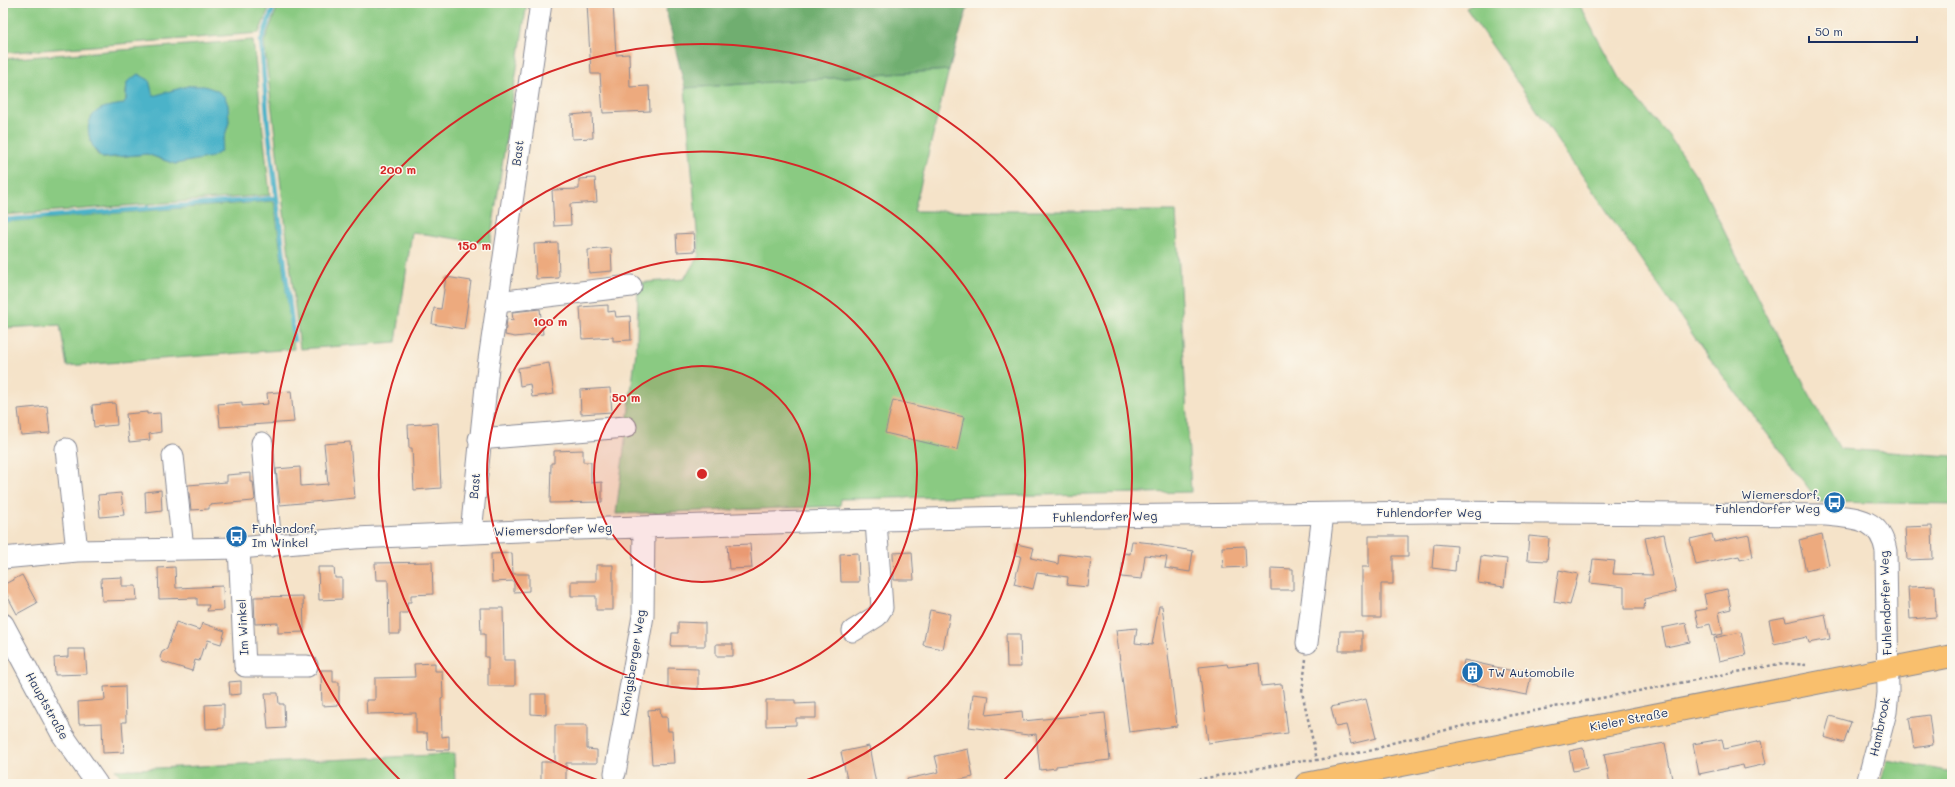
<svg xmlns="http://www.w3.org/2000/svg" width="1955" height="787" viewBox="0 0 1955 787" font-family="Mali,sans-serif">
<rect width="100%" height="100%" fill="#fbf7ec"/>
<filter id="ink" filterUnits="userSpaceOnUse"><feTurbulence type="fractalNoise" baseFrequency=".025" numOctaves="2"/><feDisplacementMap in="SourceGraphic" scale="8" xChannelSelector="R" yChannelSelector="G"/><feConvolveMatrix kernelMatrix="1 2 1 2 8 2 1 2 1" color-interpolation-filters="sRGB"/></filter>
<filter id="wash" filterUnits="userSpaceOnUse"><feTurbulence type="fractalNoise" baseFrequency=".012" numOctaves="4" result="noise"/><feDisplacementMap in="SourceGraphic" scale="16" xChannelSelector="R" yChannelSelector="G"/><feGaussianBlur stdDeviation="0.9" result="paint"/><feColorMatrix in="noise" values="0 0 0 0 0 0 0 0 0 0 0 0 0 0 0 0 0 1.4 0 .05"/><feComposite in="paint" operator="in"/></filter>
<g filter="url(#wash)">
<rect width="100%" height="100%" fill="#f5e3c9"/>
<path fill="#8aca82" stroke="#527c70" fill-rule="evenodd" d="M3,3H271L259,33L3,53Z
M279,3H527L490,244L412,232L396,342L300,349L264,42Z
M1475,3H1578L1619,78L1669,136L1698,178L1765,314L1840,449L1952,456V504L1819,502L1702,348L1466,8Z
M253,40L270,195L3,215V59ZM188,86C203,86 213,88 225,97L229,122L220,152L175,164L147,154L103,158L97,154L90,139L101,109L123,104L126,100V90L153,97Z
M949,70L914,211H1176L1191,492L841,499L840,506L616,514L637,343L638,283L684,279L699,255L685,88Z
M274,201L294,349L67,366L60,325L3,328V222Z
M454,754L455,784H130L115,770Z
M1887,760L1952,772V784H1880Z"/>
<path fill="#6fae70" stroke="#456e67" d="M669,3H969L949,70L685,88L666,10Z"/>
<path fill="#4bb3c9" stroke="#337194" d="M138,74L149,80L153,96L188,86H204L216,90L225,97L228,105L229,122L220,152L212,157L175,164L147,154L103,158C91,150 82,126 94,114C101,106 113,106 123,104L126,100L127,82Z"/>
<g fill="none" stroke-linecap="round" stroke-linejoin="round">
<path stroke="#4bb3c9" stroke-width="4.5" d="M275,3L261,41L268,127L294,340
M3,220L277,198"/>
</g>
<g id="blocks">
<path fill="#edaa7e" d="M587,3H613L616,55L629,54L630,87L649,86L650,111L603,113L600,74H591Z
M592,113L593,138L572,139L571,115Z
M595,178L597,202L570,204L571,225L554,226L552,190L579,189V179Z
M694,233L695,251L677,252L676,234Z
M558,243L559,278L536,279L534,244Z
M611,248L612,271L589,273L588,250Z
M446,277L471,281L464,329L432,324L434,308L441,309Z
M608,305V312L615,311L616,317L630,316L631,340L613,341V337L582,339L580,307Z
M540,309L543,334L515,337L505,335L507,319L513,320L512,312Z
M549,363L554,394L532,397L530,384L520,386L518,368Z
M610,388L612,412L581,414L580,390Z
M291,391L294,422L220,427L218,404L242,402V406L268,404L267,393Z
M893,400L964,417L957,450L885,433Z
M115,403L117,425L94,427L92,405Z
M47,406L50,433L21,435L18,409Z
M147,412V414L160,413L161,432L149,434L150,440L129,442L126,414Z
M438,423L441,488L414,490L412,448H409L408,425Z
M350,442L355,498L280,505L276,469L300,467L301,486L328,484L324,444Z
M583,450V462H591V483L602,482V502L550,503L551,463H554V451Z
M251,473V482H253L255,499L253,501L209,505V509L191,510L188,485L227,482V475Z
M161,490L162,511L146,513L145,492Z
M121,493L124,515L100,517L98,495Z
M1932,526L1933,559L1907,560L1905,527Z
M1664,534L1676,592L1645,599L1644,609H1624V587L1590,583L1593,559L1615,561L1613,574L1653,575L1645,538Z
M1712,534L1714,542L1749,535L1753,557L1740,560L1739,556L1696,565L1690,539Z
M1822,534L1829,565L1806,571L1799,540Z
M1369,536H1408V556H1393V584H1381V618H1362V567H1369Z
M1529,536L1549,538L1547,561L1527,560Z
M1132,541L1152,543V544L1193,551L1190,572L1165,568L1167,557L1145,555L1142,579L1121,577L1124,553L1130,554Z
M750,544L752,568L729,569L727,545Z
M1017,544L1034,548L1031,558L1058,564L1059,554L1091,558L1088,587L1067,585L1068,577L1037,573L1033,589L1014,584L1021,556L1015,555Z
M1434,544L1457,546L1455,571L1432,568Z
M1245,546L1246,567L1223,568L1222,547Z
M912,552L914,580H894L893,553Z
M512,553L513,574H529V591L514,592V581L492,582L491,554Z
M858,553L859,582H841L840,554Z
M1481,556L1507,559L1504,587L1478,583Z
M432,562L433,594L411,595V602H407L408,613H400V634H389L388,580H376L375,563Z
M596,565H613V610H596V596H571V581H596Z
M175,567L176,588L223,586L224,610L207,611L209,605H197V598L159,599L158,568Z
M318,567H334L335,578H342V599L319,600Z
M1271,568L1293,569V590H1271Z
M1559,570L1578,574L1570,605L1554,602Z
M22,575L37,603L17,614L3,588V585Z
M122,577V586H136L137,600L102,601L101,578Z
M1935,586L1936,617L1910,619L1908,587Z
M1727,589L1731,609L1719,612L1723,634L1713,636L1710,624L1699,627L1695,611L1707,609L1704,594Z
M303,596L304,632L278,633V623L255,624L254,597Z
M1159,606H1162L1177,726L1129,732L1116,630L1137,628L1135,643L1152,645Z
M480,608H503L504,660H515V686H488V657H485V634H481Z
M930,610L950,614L943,649L923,645Z
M1825,614L1830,639L1809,643L1807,637L1774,644L1769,620L1785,617L1786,622Z
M176,622L200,630L202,623L225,631L221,644L208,640L205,649L203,648L199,661L195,660L192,671L163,662L160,657L162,652L167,649Z
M678,622L705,623V646H671L672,633H678Z
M1686,623L1690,642L1666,647L1662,628Z
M1340,631H1362V651H1339Z
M1741,632L1746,655L1719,661L1714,638Z
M1006,634H1020L1021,667H1007Z
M716,644H733V656H716Z
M68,649H85L87,674L55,675L54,658L68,657Z
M1464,660L1531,675L1527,695L1460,682Z
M435,663V671H442L443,698H441L442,737L449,736V750H428L427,733H416V713L367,714L366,700H375V678L415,677L414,664Z
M1259,663L1261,686L1282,684L1288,733L1208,743L1199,667L1227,664L1228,667Z
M668,668L698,669V689L668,688Z
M321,670H333V682H339V705L322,706Z
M241,681V694L230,695L229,682Z
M125,686L126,722H122L124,752L103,753L102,723L79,724L78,702L105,700L104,687Z
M265,693H278L279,704H284L285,728L268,729Z
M531,694H546V715L531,714Z
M973,694L989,696L986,715L1022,711L1023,721L1105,713L1110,760L1056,766V768L1040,770L1036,734L1028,735L969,727Z
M1366,699L1376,738L1351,744L1346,725L1336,727L1331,707Z
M766,700H795V704L816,703V718H796V725L766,726Z
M224,704V728L206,729L205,705Z
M660,709L661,717H667L668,731H672L674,763L652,764L648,710Z
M1929,715L1933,745L1914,748L1909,718Z
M1830,716L1851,722L1844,743L1824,737Z
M555,725H587V749L597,750V763H566V784H541V762H555Z
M1722,739L1724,749L1761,741L1766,764L1744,769L1743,765L1699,774L1693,744Z
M1665,743L1673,784H1647L1646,779L1624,784H1610L1604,754Z
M869,746L876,784H848L841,752Z
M1583,748L1587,768L1573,771L1569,751Z
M968,749L973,777L940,784H908L907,779L939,772L935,756Z"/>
</g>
</g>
<g filter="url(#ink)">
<use href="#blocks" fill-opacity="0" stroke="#888994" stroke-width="1"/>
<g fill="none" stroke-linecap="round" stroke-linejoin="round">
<defs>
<path id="minor" d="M498,302L631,286
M479,439L626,427
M262,443L271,546
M66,449L77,551
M173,456L183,549
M471,533L488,367L541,3
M239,548L245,666H307
M3,558L77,551L239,548L355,538L544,530L835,521L1016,517L1432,512L1826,515C1855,518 1880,517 1886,551L1888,693L1886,712L1867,784
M3,624L62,734L97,784
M853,631L877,616L882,608L876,521
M1307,643L1323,514
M615,773L643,616L644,528"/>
<path id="major" d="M1306,784L1952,656"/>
</defs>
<use href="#minor" stroke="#888994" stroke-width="23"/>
<use href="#major" stroke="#888994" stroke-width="24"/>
<path stroke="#888994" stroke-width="2.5" stroke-dasharray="3 3" stroke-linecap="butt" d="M1306,659L1302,692L1317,760
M1174,784L1303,760H1317L1374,750L1392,743L1492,719L1784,663L1806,665"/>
<use href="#minor" stroke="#fff" stroke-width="21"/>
<use href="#major" stroke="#f9bf6d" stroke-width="22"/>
</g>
</g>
<circle cx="702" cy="474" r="108" fill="#d62828" fill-opacity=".12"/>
<g fill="none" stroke="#d62828" stroke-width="2">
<circle cx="702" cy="474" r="108"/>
<circle cx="702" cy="474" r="215"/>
<path d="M610 784A323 323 0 1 1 794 784"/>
<path d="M403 783A430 430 0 1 1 1001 783"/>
</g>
<defs>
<symbol id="bus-disc" viewBox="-11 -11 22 22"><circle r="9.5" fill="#1f6fb2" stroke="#fbf7ec"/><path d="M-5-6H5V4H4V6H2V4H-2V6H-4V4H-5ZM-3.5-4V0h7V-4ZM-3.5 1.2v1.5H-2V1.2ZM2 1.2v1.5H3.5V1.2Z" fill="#fff"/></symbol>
<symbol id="building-disc" viewBox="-11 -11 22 22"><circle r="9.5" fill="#1f6fb2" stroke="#fbf7ec"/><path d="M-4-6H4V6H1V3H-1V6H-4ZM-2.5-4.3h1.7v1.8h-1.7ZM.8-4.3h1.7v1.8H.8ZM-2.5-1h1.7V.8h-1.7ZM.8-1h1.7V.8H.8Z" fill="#fff"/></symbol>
</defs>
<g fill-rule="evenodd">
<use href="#bus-disc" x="1822" y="490" width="25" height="25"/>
<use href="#bus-disc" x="224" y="524" width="25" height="25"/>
<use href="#building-disc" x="1460" y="660" width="25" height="25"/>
</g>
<g text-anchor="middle" stroke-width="3" stroke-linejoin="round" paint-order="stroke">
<g font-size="12" fill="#1b2f5e" stroke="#fbf7ec">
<text transform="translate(518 153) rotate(-82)" y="4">Bast</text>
<text transform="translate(475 486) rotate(-85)" y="4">Bast</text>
<text x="1429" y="517">Fuhlendorfer Weg</text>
<text transform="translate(1105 517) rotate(-1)" y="4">Fuhlendorfer Weg</text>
<text transform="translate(553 530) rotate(-2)" y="4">Wiemersdorfer Weg</text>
<text transform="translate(1886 603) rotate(-92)" y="4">Fuhlendorfer Weg</text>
<text transform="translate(243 627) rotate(-93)" y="4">Im Winkel</text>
<text transform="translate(633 663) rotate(-81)" y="4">Königsberger Weg</text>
<text transform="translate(47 706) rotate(61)" y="4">Hauptstraße</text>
<text transform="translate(1629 720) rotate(-11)" y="4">Kieler Straße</text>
<text transform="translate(1880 727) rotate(-78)" y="4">Hambrook</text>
</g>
<g font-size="12" fill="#1b2f5e" stroke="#fbf7ec" text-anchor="start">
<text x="1820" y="499" text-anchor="end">Wiemersdorf,<tspan x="1820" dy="14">Fuhlendorfer Weg</tspan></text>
<text x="252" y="533">Fuhlendorf,<tspan x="252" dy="14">Im Winkel</tspan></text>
<text x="1488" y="677">TW Automobile</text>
</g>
</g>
<circle cx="702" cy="474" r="6" fill="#d62828" stroke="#fbf7ec" stroke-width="2"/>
<g font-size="12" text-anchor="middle" font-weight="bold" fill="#d62828" stroke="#fbf7ec" stroke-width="3" stroke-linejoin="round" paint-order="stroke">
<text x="398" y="174">200 m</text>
<text x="474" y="250">150 m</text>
<text x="550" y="326">100 m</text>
<text x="626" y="402">50 m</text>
</g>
<rect width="1955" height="787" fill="none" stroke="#fbf7ec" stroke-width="16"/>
<path d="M1809 36v6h108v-6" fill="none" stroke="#1b2f5e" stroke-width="2"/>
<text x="1815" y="36" font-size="12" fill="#1b2f5e" stroke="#fbf7ec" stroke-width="3" paint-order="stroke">50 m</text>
</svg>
